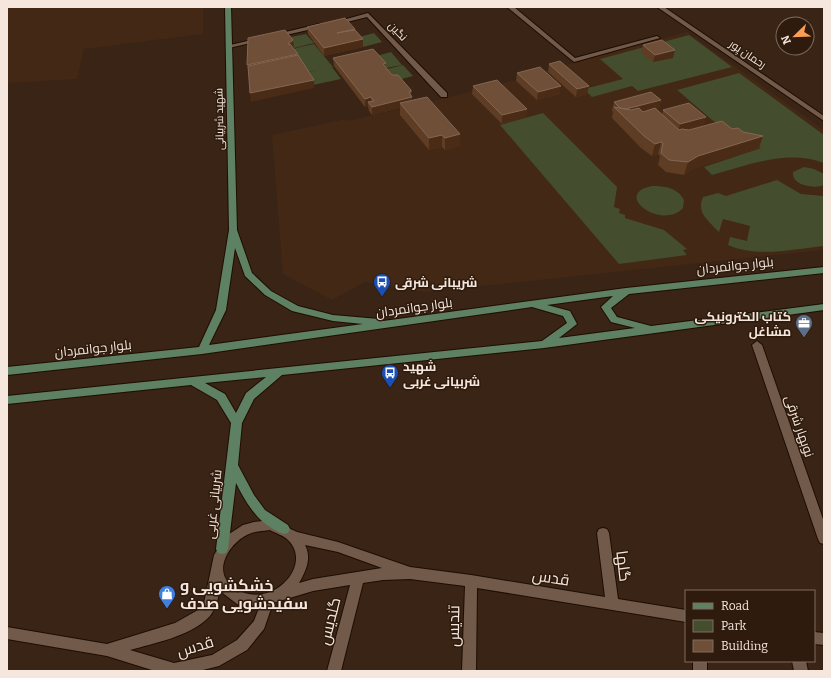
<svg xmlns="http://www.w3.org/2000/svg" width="831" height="678" viewBox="0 0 831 678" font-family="Bitter,Cairo,serif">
<rect width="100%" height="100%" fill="#392416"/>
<path fill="#422815" d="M7,7H203V34L84,49L77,79L7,83Z
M687,32L824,130V250L425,292L365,282L332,300L283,274L272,135L341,120L347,119L348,121L426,103L516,80L596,56Z"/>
<path fill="#444d2d" d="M374,33L382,42L363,47L355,38Z
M306,34L314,43L294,48L286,38Z
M689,35L732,67L638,91L632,86L592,97L584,89L623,79L600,59Z
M314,44L333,67L309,72L306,74L301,61L304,60L300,61L291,51L296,48Z
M391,52L402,65L386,68L373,57Z
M403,65L413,76L394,81L387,69Z
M332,67L341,79L313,85L306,75L310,72Z
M739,73L824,135V163C787,149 749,165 712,175L704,167L761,148C729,139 703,111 677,90Z
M543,113L617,187L614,207L620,209L619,213L625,215V218L664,230L687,249L683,250L687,255L619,264L500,125Z
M804,167L814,169L824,174V185C815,189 791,186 793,172Z
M777,180L801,194L824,196V246C793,249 758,258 728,245L730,237L747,241L750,226L723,219L719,232C708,220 696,213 703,197L718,193L726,196Z
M652,186C665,186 678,188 684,200L683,208C662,231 611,194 652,186Z"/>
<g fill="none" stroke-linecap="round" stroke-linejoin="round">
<defs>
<path id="street" d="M507,7H514L575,58L657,36L660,38L574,62Z
M657,7H664L824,116V121Z
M368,13L447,93V97H441L367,17L335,25L332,23Z
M319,24L322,26L321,27L229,48L226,46Z
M757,341L762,345L824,522V544L820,543L818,539L752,345Z
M271,520L297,532L338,542L410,567L471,575L605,597L597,533L599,529L603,528L607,529L609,533L618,599L686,610V622L477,588L476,671H462L465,586L410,579L383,580L363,583L341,671H327L350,585L313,591L273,603L264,629L247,650L219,666L199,671H155L107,656L7,639V627L107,644L175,623L198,610L204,603L214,555L226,536L243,525L254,522ZM270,530C275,533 285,536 289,541C315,569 263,617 229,583C213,567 233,540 249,534C255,531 263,531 270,530ZM305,545L338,552L382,568L313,579L299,583C306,571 312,558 305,545ZM220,591L237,604L259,608L254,621L237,640L212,655L174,663L130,650C155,643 187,637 207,619C215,612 217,601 220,591Z
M814,632L824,633V645L814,644Z
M693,661H707V671H693Z
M792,661H806L808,671H794Z"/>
<path id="secondary" d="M225,7H231L237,230L252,273L271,291L298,306L333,315L379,319L383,321L626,288L824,267V273L629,294L611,308L617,317L651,326L824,304V310L544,348L282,375L254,399L242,423L238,465L254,495L265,510L288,525L290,529L288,533L284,534C259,525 247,505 236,483L228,549L226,553L222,554L218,553L216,549L231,423L217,400L191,385L7,404V396L542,341L567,323L563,316L532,307L202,354L7,375V367L199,347L216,310L229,230ZM235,248L245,276L265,295L292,311L333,321L363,324L209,345L226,310ZM613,296L601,307L611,322L635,328L559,338L577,324L570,311L547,305ZM266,377L246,393L236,413L225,394L205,383Z"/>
</defs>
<use href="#street" stroke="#1f0d02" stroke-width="2"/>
<use href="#secondary" stroke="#1f0d02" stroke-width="2"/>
<use href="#street" fill="#715a4a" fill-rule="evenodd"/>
<use href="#secondary" fill="#5e8063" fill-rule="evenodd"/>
</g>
<path fill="#5f3d24" d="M307,27L355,29L363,39V47L324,56L308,34Z
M643,45L673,58L653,62L641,53Z
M333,58L386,63V67L412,97V100L460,146L445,150L442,147L429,150L400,115V108L372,115L369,111L368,106L365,107L334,66Z
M549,64L589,86L587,94L576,97L548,72Z
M517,73L560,94L537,100L516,81Z
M473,86L527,109L526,117L502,124L472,94Z
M661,100L659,108L656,109L662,115L663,110L706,117L703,125L686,130H689L732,129L743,132L763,136L759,148L695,168L684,175L666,172L658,165L660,156L658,154L652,156L641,148L612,118L613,112L612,110L614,102Z"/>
<path fill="#492b16" d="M363,39V47L324,56V48Z
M293,40L294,48L288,44Z
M675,50L673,58L653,62L655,55Z
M298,54V62L249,73L247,65Z
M314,80V88L251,102L250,93Z
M561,86L560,94L537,100L538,92Z
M589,86L587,94L576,97L577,89Z
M409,92H411V97H412V105L400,103V108L372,115V107Z
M371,97V105L368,102V106L365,107V99Z
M661,100L659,108L625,117L623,110Z
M527,109L526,117L502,124V115Z
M706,117L703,125L678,132L680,124Z
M460,134V146L445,150V138Z
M442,135V147L429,150V138Z
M763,136L759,148L695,168L684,175L688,162L698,156Z
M661,142L658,154L652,156L655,144Z"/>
<path fill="#6f4f38" stroke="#846752" d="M345,18L355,29L337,33L355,30L363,39L324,48L307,27Z
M285,30L293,40L288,44H290L298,54L247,65L248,38Z
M662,40L675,50L655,55L643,45Z
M373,49L386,63L383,64L392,75H398L411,90V92H409L412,97L372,107L368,102L374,101L371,97L365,99L333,58Z
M298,55L314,80L250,93L248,66Z
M560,61L589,86L577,89L549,64Z
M540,67L561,86L538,92L517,73Z
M497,80L527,109L502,115L473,86Z
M651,92L661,100L626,109L620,108L614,102Z
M427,97L460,134L445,138L442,135L429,138L400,103Z
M689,103L706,117L680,124L663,110Z
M614,107L631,110L639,108L643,112L655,108L679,130L682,129L689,130L722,121L732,129L738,128L743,132L763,136L698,156L688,162L669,160L661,153L663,143L661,142L655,144L644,136Z"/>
<defs>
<symbol id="bus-pin" viewBox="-11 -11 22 30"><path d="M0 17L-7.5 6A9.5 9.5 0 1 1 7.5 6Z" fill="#1a4fb4" stroke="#2e1b0d"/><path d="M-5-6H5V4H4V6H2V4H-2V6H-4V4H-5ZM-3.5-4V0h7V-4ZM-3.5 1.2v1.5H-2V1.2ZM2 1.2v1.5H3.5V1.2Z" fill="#fff"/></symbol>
<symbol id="office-pin" viewBox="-11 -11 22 30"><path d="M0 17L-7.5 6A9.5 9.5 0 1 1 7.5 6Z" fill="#5c6f8a" stroke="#2e1b0d"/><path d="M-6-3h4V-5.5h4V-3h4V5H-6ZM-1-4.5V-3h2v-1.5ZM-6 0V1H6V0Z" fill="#fff"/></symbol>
<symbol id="shop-pin" viewBox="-11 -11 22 30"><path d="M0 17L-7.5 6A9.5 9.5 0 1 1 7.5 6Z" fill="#3f7fe0" stroke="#2e1b0d"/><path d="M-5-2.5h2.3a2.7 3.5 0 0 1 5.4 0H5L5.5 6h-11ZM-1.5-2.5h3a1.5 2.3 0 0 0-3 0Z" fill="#fff"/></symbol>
</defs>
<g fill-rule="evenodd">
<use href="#bus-pin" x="372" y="272" width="20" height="27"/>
<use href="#office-pin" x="794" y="313" width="20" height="27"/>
<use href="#bus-pin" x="380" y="363" width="20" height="27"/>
<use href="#shop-pin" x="157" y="584" width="20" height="27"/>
</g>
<g text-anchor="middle" stroke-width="3" stroke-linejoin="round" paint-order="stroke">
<g font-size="11" fill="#f5e7de" stroke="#2e1b0d">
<text transform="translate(398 31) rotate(46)" y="4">نگین</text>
<text transform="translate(748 54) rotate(34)" y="4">رحمان پور</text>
<text transform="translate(219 119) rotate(-91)" y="4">شهید شربیانی</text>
</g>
<g font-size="13" fill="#f5e7de" stroke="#2e1b0d">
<text transform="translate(735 265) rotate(-6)" y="5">بلوار جوانمردان</text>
<text transform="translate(414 307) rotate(-8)" y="5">بلوار جوانمردان</text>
<text transform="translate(93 348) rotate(-6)" y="5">بلوار جوانمردان</text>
<text transform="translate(800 426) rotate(71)" y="5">نوبهار شرقی</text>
<text transform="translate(213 504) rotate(-84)" y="5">شربیانی غربی</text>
</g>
<g font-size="13" font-weight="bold" fill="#f5e7de" stroke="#2e1b0d" text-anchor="start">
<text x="395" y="287">شریبانی شرقی</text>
<text x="791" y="321" text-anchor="end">کتاب الکترونیکی<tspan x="791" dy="15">مشاغل</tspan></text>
<text x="403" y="371">شهید<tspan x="403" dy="15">شربیانی غربی</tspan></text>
</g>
<g font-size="16" fill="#f5e7de" stroke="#2e1b0d">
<text transform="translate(624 566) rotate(83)" y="6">گلها</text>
<text transform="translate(551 577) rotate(9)" y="6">قدس</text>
<text transform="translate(329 621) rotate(-76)" y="6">گلدیس</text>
<text transform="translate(453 626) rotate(-89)" y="6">تندیس</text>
<text transform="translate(195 646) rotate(-17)" y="6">قدس</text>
</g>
<g font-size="16" font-weight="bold" fill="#f5e7de" stroke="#2e1b0d" text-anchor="start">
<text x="180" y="591">خشکشویی و<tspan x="180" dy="18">سفیدشویی صدف</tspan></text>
</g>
</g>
<rect width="831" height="678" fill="none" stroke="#f5e7de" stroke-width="16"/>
<rect x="685" y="590" width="130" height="72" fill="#2e1b0d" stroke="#7e6d61"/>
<rect x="693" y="603" width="20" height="6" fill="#5e8063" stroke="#7e6d61"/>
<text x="721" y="610" font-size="12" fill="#f5e7de">Road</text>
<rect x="693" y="620" width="20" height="12" fill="#444d2d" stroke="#7e6d61"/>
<text x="721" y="630" font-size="12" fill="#f5e7de">Park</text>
<rect x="693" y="640" width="20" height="12" fill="#6f4f38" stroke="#7e6d61"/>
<text x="721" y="650" font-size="12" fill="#f5e7de">Building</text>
<g transform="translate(795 36) rotate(247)"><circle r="19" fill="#2e1b0d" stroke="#7e6d61"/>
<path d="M0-3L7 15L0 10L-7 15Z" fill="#fb9e51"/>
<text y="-6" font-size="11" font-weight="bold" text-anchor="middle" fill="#f5e7de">N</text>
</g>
</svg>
